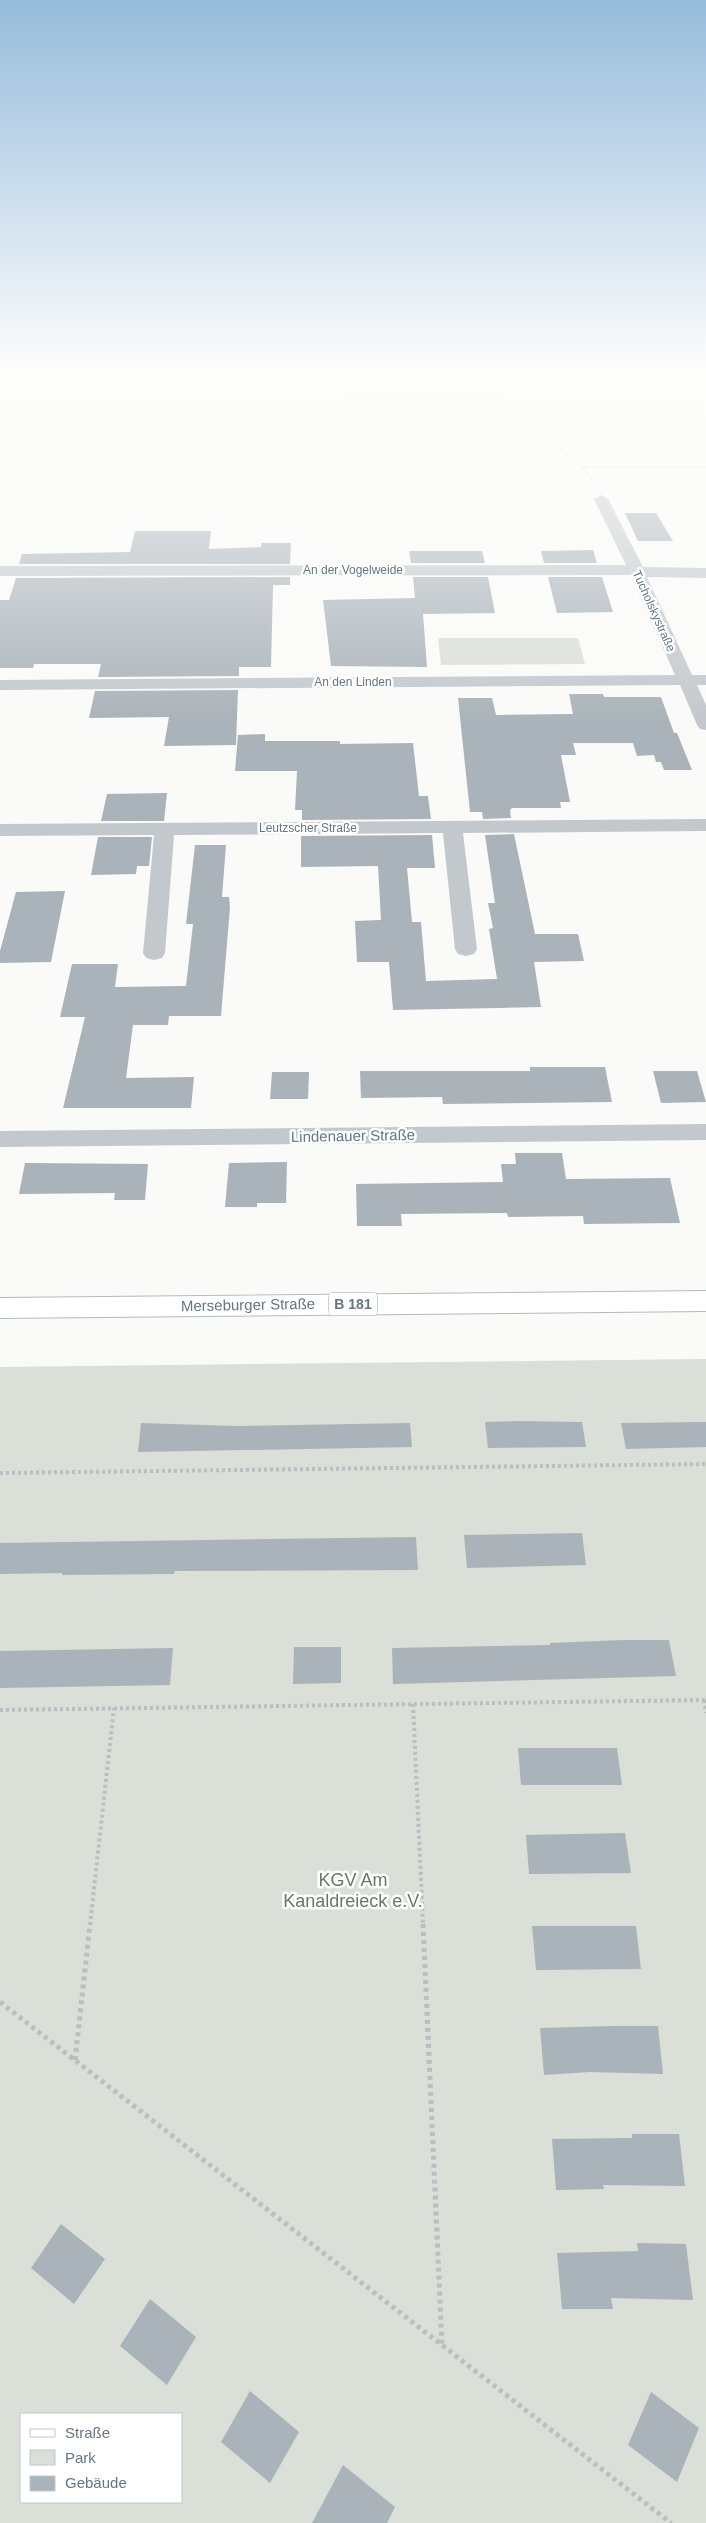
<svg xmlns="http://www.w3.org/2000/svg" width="706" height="2523" viewBox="0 0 706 2523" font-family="Helvetica,sans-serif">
<rect width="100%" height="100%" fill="#fafaf8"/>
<path fill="#dadfd7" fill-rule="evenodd" d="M438,638H578L585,664L441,665Z
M706,1359V2523H0V1367ZM21,2414H181V2502H21Z"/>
<path fill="#aab3b9" d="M625,513H656L673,541H638Z
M135,531H211L209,549L261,547V543H291L290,564H19L22,554L130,552Z
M593,550L597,563H544L541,551Z
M409,551H482L485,563H411Z
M290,577V585H273L271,667H239V676L98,677L101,664H34L33,668H0V600H9L16,578Z
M413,577H488L495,613L423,614L427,667L331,666L323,600L415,598Z
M548,577H602L613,612L557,613Z
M238,690L236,745L164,746L169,717L89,718L95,691Z
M569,694H603L604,697H661L674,733H677L692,770H664L661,762H656L654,755L637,756L633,743H573L576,755H561L570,802H560L561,808H512L510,810L511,818L483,819L482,812H470L458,698H492L496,715L573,714Z
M265,734V741H340V744L413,743L419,796H428L431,819L302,820V810H295L297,771H235L238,735Z
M167,793L164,821H101L107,794Z
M514,834L535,934H578L584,961L534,962L541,1007L393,1010L389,962H357L355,921L381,920L378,866L301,867V836L432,835L435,868H407L412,922H421L426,981L497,979L489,929L493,928L488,903H495L485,835Z
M98,837H152L149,866H137L136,874L91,875Z
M195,845H226L222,897H229L230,907L221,1016H169L168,1025H133L126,1078L194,1077L191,1108H63L85,1017H60L72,964H118L115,987L186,986L193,924H186Z
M65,891L51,962L0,963V951L16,892Z
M530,1067H605L612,1102L443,1104L442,1097L361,1098L360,1071H530Z
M653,1071H697L706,1102L661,1103Z
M272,1072H309L308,1099H270Z
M515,1153H562L566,1179L670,1178L680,1223L584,1224L583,1216L508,1217L507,1213L401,1214L402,1226H357L356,1184L503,1182L501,1164H516Z
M287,1162L286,1203H257V1207H225L229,1163Z
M25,1163L148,1164L145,1200H114L115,1193L19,1194Z
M518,1421L582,1422L586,1447L488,1448L485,1422Z
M706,1422V1447L626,1449L621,1423Z
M141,1423L234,1426L410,1423L412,1447L138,1452Z
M582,1533L586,1565L467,1568L464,1535Z
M416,1537L418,1570L175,1571L174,1574L62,1575V1573L0,1574V1543Z
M623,1640H669L676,1676L393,1684L392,1648L550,1645V1643Z
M294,1647H341V1683L293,1684Z
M173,1648L170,1685L0,1688V1651Z
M518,1748H617L622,1785H521Z
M625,1833L631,1873L529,1874L526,1835Z
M532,1926H636L641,1969L536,1970Z
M613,2026H658L663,2074L590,2072L544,2075L540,2028Z
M632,2134H679L685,2186L603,2185L604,2189L556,2190L552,2139L632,2138Z
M61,2224L105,2259L74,2304L31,2268Z
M637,2243L686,2244L693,2300L611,2298L613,2309H562L557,2253L638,2251Z
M150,2299L196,2337L167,2385L120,2346Z
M250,2391L299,2432L270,2483L221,2442Z
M651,2392L699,2428L677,2482L628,2445Z
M343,2465L395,2507L387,2523H312Z"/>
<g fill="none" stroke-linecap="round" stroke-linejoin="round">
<defs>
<path id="primary" d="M706,1291V1311L0,1318V1298Z"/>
</defs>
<use href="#primary" stroke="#b5babe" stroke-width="2"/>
<path stroke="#bbbfc2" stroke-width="1" stroke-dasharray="1 1" stroke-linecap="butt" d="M514,413L342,409L344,400L353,397L495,396L582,467L593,481
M582,467H706"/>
<path stroke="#bbbfc2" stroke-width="4" stroke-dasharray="3 3" stroke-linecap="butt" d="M0,1473L706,1464
M704,1700L706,1713
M413,1704L423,1925
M0,1710L706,1700
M90,1925L114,1708"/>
<path stroke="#bbbfc2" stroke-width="5" stroke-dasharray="4 4" stroke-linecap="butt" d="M423,1924L442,2345
M0,2002L671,2523
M75,2060L90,1924"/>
<path fill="#c3c8cc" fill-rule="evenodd" d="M601,495L608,499L643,567L706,568V578L647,577L692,675H706V685H697L706,705V730L700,729L697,725L680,685L0,690V680L675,675L631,575L0,576V566L626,565L594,499Z
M706,819V831L463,833L477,949L474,954L466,956L458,954L455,949L443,833L174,835L165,953L162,958L154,960L146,958L143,953L154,835L0,836V824Z
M706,1124V1140L0,1147V1131Z"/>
<use href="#primary" fill="#fff" fill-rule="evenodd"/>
</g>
<linearGradient id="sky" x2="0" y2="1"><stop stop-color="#96bcdc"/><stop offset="0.51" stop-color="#fdfdfc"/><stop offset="1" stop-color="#fdfdfc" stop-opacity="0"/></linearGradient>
<rect width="706" height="724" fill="url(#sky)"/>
<g text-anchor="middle" stroke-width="5" stroke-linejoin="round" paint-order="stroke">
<g font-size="12" fill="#657683" stroke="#fff">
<text x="353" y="574">An der Vogelweide</text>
<text transform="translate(654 611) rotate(66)" y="4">Tucholskystraße</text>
<text x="353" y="686">An den Linden</text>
<text x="308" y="832">Leutzscher Straße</text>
</g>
<rect fill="#fff" stroke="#939fa8" stroke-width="1" x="329" y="1292.5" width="48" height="23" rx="4"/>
<g font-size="14" font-weight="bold" fill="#657683">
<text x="353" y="1309">B 181</text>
</g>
<g font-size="15" fill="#657683" stroke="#fff">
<text transform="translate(353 1136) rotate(-1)" y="5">Lindenauer Straße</text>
<text transform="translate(248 1305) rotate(-1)" y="5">Merseburger Straße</text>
</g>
<g font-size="18" fill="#687a64" stroke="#fff">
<text x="353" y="1886">KGV Am<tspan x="353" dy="21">Kanaldreieck e.V.</tspan></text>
</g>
</g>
<rect x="20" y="2413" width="162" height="90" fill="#ffffff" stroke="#c1c8cd"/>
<rect x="30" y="2429" width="25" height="8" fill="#ffffff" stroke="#c1c8cd"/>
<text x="65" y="2438" font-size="15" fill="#657683">Straße</text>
<rect x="30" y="2450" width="25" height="15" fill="#dadfd7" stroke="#c1c8cd"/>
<text x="65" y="2463" font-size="15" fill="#657683">Park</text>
<rect x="30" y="2476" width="25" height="15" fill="#aab3b9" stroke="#c1c8cd"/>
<text x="65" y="2488" font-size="15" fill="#657683">Gebäude</text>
</svg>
